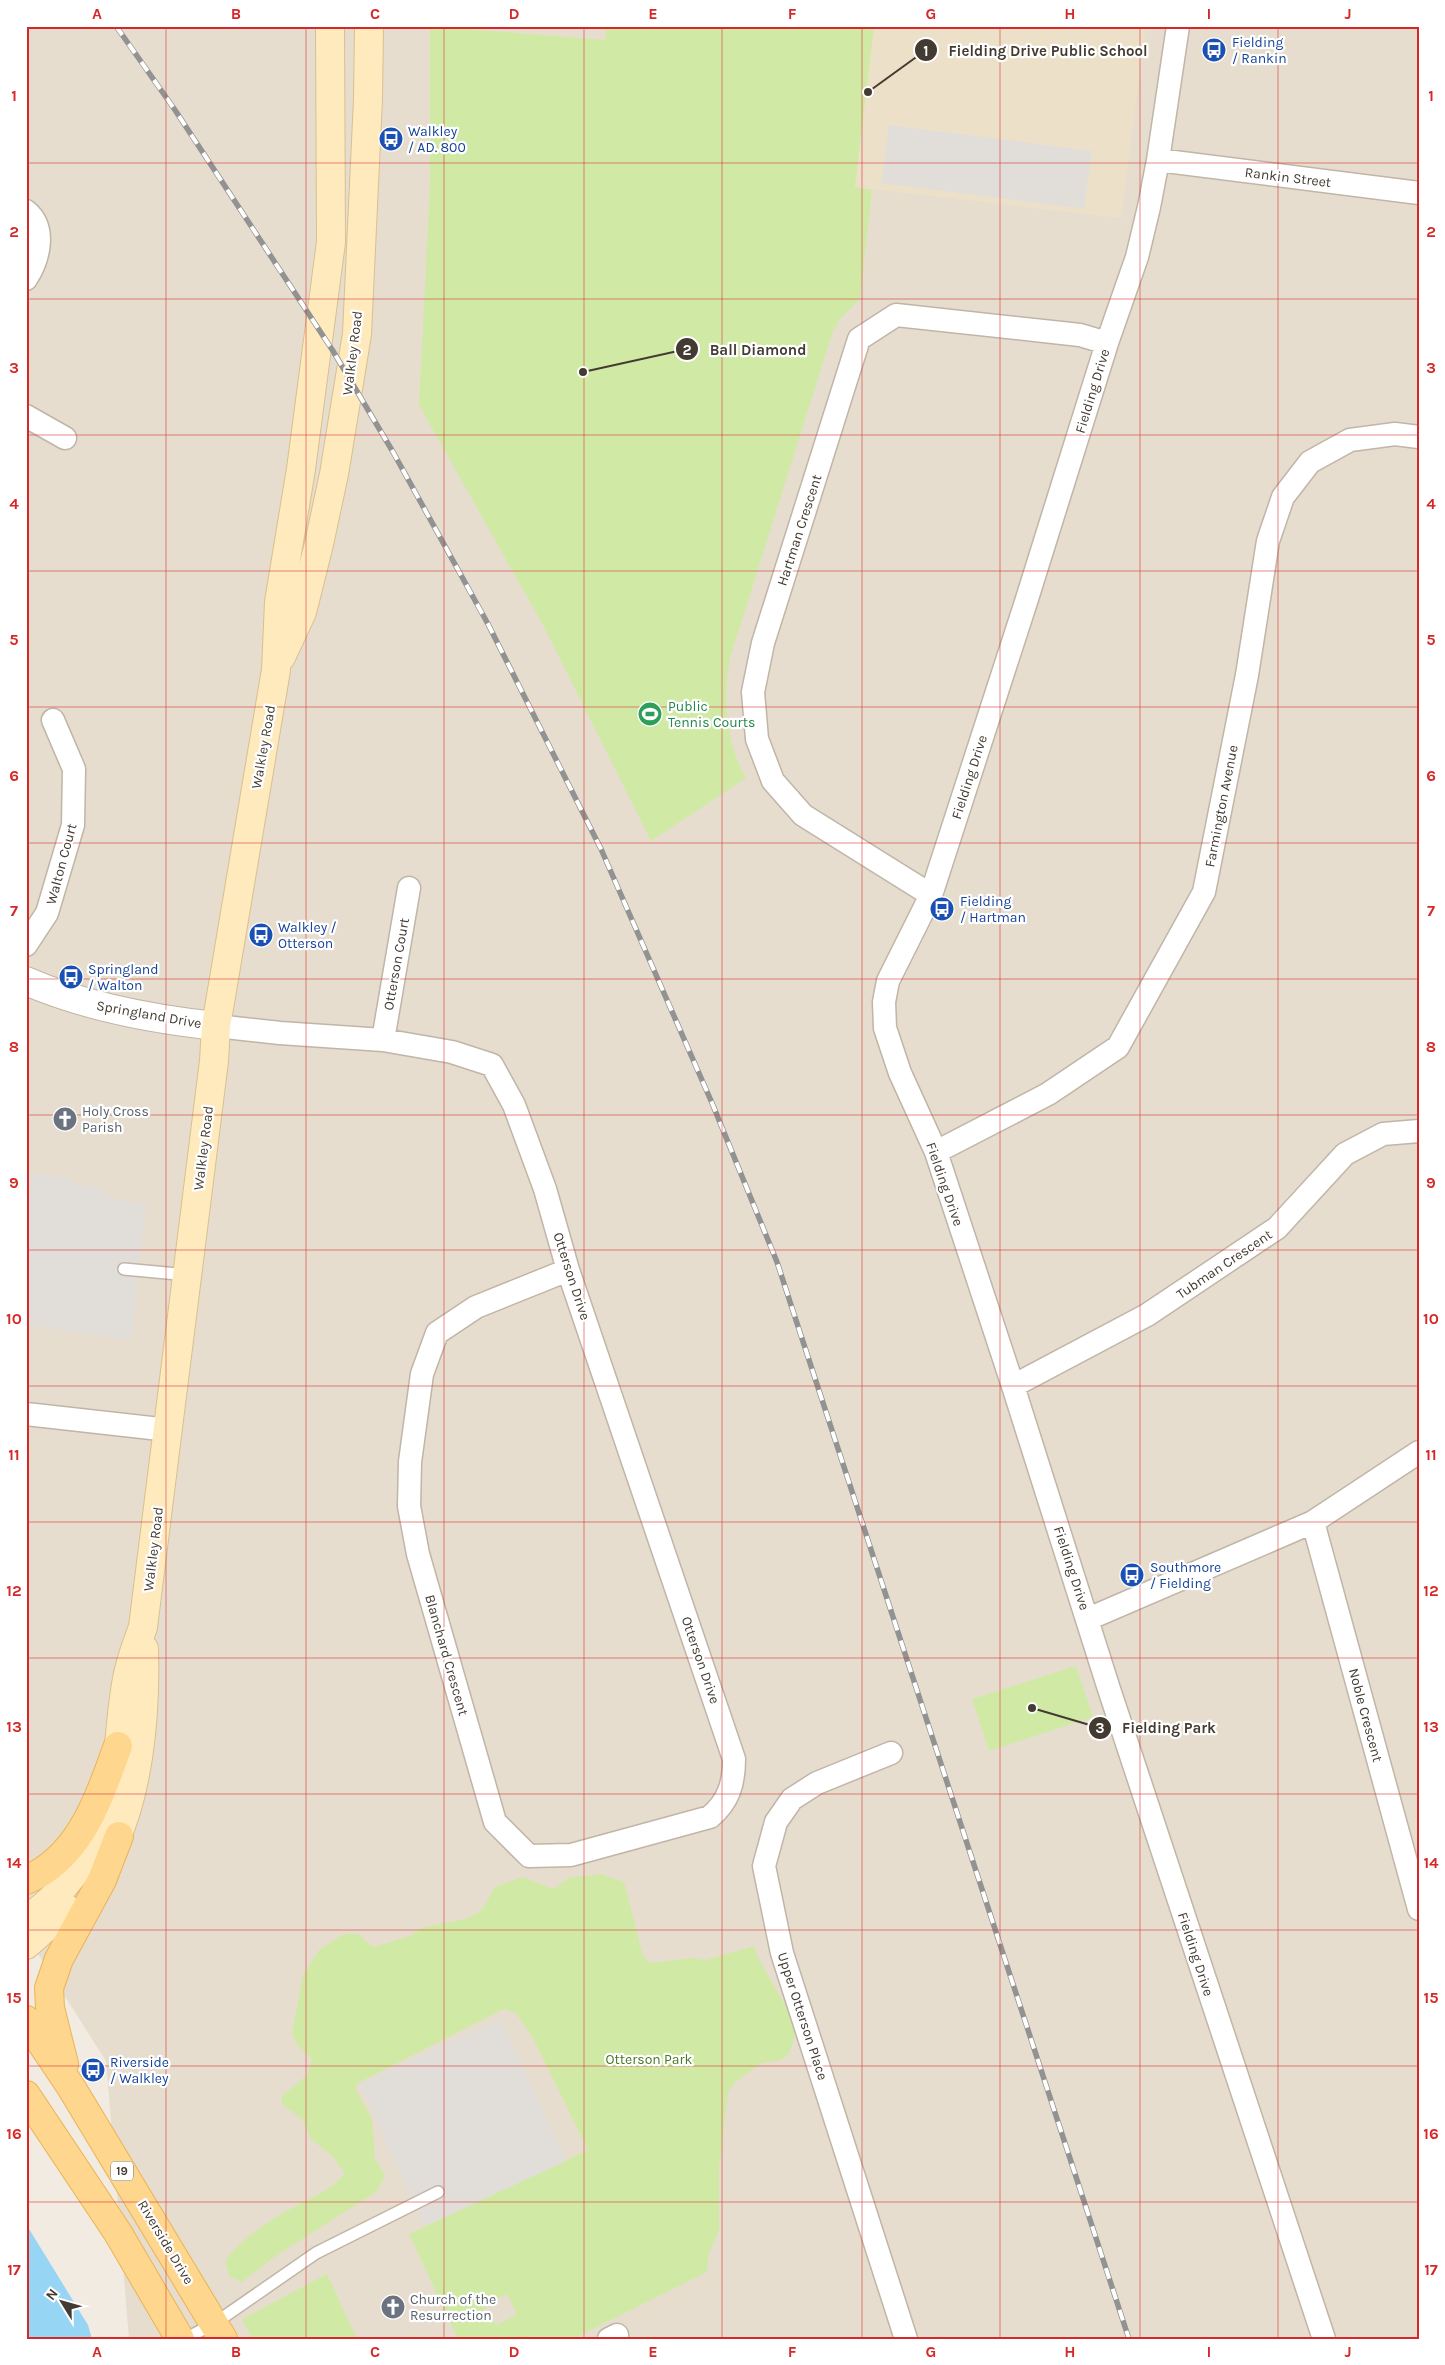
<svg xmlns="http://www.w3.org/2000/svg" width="1445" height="2365" viewBox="0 0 1445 2365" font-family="Karla,sans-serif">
<rect width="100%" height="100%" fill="#f2ebe1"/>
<path fill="#e6ddce" d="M26,26H1419V2339H129L106,2061L26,1935Z"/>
<path fill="#ece0c9" d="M607,26H1146L1121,218L592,157Z"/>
<path fill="#d0eaa6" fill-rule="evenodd" d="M430,26L605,40L606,26H874L855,187L872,190L860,299L839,320L831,337L730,658C723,699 725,742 746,778L651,841L543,625L419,405L430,185Z
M1076,1666L1093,1717L989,1751L972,1699Z
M601,1874L624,1882L643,1956L650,1963L691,1958L705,1960L754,1946L757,1956L791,2016L795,2036L789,2054L780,2060L762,2063L735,2082L728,2092L719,2169V2231L709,2253L707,2272L573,2339H458L409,2234L588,2150L534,2040L516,2013L504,2009L356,2084V2090L372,2119L375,2159L385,2176L376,2192L274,2257L242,2282L230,2277L226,2265V2259C241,2241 260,2227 280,2215C302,2201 330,2193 345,2173L331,2155L311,2139L303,2120L282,2104L281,2097L307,2075L312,2059L297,2045L292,2033L303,1975L319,1950L344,1934H358L373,1947L410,1936L421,1928L469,1918L482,1910L495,1887L522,1877L554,1889L568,1878ZM507,2294L517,2315L496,2325L491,2315L484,2317L481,2311L487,2308L485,2304Z
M327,2274L357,2339H252L242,2319Z"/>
<path fill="#e1deda" d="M889,125L1092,151L1084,209L881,183Z
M26,1173L63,1177L77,1184L104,1190L111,1199L146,1204L131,1340L26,1325Z
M501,2019L566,2161L425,2226L360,2084Z"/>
<path fill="#97d5f5" d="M26,2224L88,2325L92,2339H26Z"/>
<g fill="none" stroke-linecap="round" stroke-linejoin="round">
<defs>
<path id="service" d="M124,1269L188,1275
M185,2339L215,2323L316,2253L438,2192"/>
<path id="minor" d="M1178,26L1158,160L1149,207L1137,257L1107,343L1026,602L931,895L888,981L884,1002L885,1028L900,1073L936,1152L1013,1386L1108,1686L1324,2339
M1158,160L1419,193
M26,211C47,228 39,259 26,279
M26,416L65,438
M931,895L803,815L773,781L757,739L753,692L763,643L859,339L896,315L1080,335L1107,343
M26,945L47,913L73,825L74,769L53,720
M216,1026L280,1033L383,1040L452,1052L492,1065L514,1105L545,1189L568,1270L734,1759C734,1783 729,1801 710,1817L571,1855L529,1856L495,1822L418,1554L409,1506L410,1462L422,1374L437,1333L476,1307L568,1270
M383,1040L409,888
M936,1152L1048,1094L1118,1047L1204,892L1247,675L1268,541L1283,497L1310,462L1350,440L1395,434L1419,437
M1013,1386L1147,1315L1277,1228L1345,1154L1383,1134L1419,1131
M26,1414L169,1430
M1313,1522L1419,1909
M1088,1619L1313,1522L1419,1452
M891,1753L817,1783L792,1799L776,1822L764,1866L782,1953L906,2339
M609,2339L617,2335"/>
<path id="tertiary" d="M26,981C86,1007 151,1019 216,1026"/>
<path id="secondary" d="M281,657L302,612L319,544L334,474L357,334L368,99L369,26
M107,1857C139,1799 146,1714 144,1649
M26,1920C73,1887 109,1832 116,1774C120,1742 121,1710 127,1679C130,1661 137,1644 143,1627L214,1061L216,1026L276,670L279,602L301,469L331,242L330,26
M26,1945L67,1909"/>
<path id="primary" d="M26,1880C81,1857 99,1797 118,1746
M26,2020L71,2087L223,2339
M64,2064L50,2008L49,1988L59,1959L102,1880L119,1836
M26,2095L118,2233L180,2339"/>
</defs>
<use href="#service" stroke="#c0b5a6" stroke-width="14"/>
<use href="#minor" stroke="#c0b5a6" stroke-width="25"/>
<use href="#tertiary" stroke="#c0b5a6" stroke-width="30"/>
<use href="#secondary" stroke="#d8c08f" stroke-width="30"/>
<use href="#primary" stroke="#ebb356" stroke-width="30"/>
<use href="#service" stroke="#fff" stroke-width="11"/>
<use href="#minor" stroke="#fff" stroke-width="22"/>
<use href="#tertiary" stroke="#fff" stroke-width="28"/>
<use href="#secondary" stroke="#ffeabe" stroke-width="28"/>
<use href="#primary" stroke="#ffd68d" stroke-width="28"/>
<defs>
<path id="rail" d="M116,26L175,110L333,351L393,452L488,624L601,849L712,1103L777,1262L1129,2339"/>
</defs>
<use href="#rail" stroke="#929292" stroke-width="5.5"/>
<use href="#rail" stroke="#fff" stroke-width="4" stroke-dasharray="11" stroke-linecap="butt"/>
</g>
<path fill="none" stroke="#d62828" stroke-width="1" stroke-opacity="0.55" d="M166,26V2339M306,26V2339M444,26V2339M584,26V2339M722,26V2339M862,26V2339M1000,26V2339M1140,26V2339M1278,26V2339M26,163H1419M26,299H1419M26,435H1419M26,571H1419M26,707H1419M26,843H1419M26,979H1419M26,1115H1419M26,1250H1419M26,1386H1419M26,1522H1419M26,1658H1419M26,1794H1419M26,1930H1419M26,2066H1419M26,2202H1419"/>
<defs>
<symbol id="bus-disc" viewBox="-11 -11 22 22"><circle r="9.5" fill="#1a4fb4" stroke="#fff"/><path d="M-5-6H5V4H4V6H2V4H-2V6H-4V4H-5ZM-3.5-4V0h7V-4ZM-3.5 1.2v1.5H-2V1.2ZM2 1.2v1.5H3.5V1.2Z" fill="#fff"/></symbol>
<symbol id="stadium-disc" viewBox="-11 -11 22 22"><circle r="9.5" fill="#2e9e5b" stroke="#fff"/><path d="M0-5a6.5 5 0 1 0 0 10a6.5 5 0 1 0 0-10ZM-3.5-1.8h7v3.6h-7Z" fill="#fff"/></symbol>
<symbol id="church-disc" viewBox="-11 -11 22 22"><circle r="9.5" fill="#6b7280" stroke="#fff"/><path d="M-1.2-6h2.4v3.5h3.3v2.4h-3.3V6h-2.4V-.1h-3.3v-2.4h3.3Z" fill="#fff"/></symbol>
</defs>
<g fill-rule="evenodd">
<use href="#bus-disc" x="1200" y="36" width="28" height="28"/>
<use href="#bus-disc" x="377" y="125" width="28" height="28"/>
<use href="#stadium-disc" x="636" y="700" width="28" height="28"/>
<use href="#bus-disc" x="928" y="895" width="28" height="28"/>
<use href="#bus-disc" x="247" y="921" width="28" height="28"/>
<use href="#bus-disc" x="57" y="963" width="28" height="28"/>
<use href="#church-disc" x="51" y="1105" width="28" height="28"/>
<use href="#bus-disc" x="1118" y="1561" width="28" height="28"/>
<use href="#bus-disc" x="79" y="2056" width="28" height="28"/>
<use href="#church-disc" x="379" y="2293" width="28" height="28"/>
</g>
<g text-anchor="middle" stroke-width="4.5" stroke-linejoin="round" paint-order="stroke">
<rect fill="#fff" stroke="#7b7670" stroke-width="1" x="111" y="2161.5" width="22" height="19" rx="4"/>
<g font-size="12" font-weight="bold" fill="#433b32">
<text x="122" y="2175">19</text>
</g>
<g font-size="14" fill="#164399" stroke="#fff" text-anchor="start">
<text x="1232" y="47">Fielding<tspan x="1232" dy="16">/ Rankin</tspan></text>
<text x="408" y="136">Walkley<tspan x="408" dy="16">/ AD. 800</tspan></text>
<text x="960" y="906">Fielding<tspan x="960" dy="16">/ Hartman</tspan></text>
<text x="278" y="932">Walkley /<tspan x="278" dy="16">Otterson</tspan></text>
<text x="88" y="974">Springland<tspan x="88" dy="16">/ Walton</tspan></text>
<text x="1150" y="1572">Southmore<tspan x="1150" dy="16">/ Fielding</tspan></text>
<text x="110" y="2067">Riverside<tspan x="110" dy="16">/ Walkley</tspan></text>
</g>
<g font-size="14" fill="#433b32" stroke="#fff">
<text transform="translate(1288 177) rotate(7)" y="5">Rankin Street</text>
<text transform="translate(352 353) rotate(-83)" y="5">Walkley Road</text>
<text transform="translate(1092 391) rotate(-73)" y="5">Fielding Drive</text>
<text transform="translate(799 530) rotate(-72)" y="5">Hartman Crescent</text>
<text transform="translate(263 747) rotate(-80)" y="5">Walkley Road</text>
<text transform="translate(969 777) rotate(-72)" y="5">Fielding Drive</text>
<text transform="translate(1221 806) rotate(-79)" y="5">Farmington Avenue</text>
<text transform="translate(61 864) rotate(-75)" y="5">Walton Court</text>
<text transform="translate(396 964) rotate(-80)" y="5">Otterson Court</text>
<text transform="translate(149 1014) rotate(10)" y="5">Springland Drive</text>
<text transform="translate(203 1148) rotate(-83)" y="5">Walkley Road</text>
<text transform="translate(945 1184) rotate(71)" y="5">Fielding Drive</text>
<text transform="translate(1224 1264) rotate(-34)" y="5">Tubman Crescent</text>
<text transform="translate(572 1276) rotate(72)" y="5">Otterson Drive</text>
<text transform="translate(153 1549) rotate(-83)" y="5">Walkley Road</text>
<text transform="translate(1072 1568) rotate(72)" y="5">Fielding Drive</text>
<text transform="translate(447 1655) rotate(74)" y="5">Blanchard Crescent</text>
<text transform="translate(701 1660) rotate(71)" y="5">Otterson Drive</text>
<text transform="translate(1366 1715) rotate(75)" y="5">Noble Crescent</text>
<text transform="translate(1196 1954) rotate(72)" y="5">Fielding Drive</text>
<text transform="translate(803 2016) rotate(72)" y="5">Upper Otterson Place</text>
<text transform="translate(166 2242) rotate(59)" y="5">Riverside Drive</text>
</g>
<g font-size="14" fill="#27864d" stroke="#fff" text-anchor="start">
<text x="668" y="711">Public<tspan x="668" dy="16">Tennis Courts</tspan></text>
</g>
<g font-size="14" fill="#5b616d" stroke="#fff" text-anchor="start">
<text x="82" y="1116">Holy Cross<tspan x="82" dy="16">Parish</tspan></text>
<text x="410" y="2304">Church of the<tspan x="410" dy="16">Resurrection</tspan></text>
</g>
<g font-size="14" fill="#497822" stroke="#fff">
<text x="649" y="2064">Otterson Park</text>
</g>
</g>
<path fill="none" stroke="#433b32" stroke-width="2" d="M868 92L926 50M583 372L687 349M1032 1708L1100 1728"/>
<g fill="#433b32" stroke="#fff" stroke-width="2">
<circle cx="868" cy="92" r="5"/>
<circle cx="583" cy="372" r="5"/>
<circle cx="1032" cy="1708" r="5"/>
<circle cx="926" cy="50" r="12"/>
<circle cx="687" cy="349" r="12"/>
<circle cx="1100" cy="1728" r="12"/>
</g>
<g font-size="15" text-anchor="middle" font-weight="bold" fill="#fff">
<text x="926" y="56">1</text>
<text x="687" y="355">2</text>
<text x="1100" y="1733">3</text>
</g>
<g font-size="15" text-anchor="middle" font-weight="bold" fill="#433b32" stroke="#fff" stroke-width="4.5" stroke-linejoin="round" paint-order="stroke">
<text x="1048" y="56">Fielding Drive Public School</text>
<text x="758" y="355">Ball Diamond</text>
<text x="1169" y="1733">Fielding Park</text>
</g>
<rect width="1445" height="2365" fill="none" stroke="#ffffff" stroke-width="55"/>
<g transform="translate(62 2302) rotate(307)" stroke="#ffffff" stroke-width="4" paint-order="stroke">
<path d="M0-4L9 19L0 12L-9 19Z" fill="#433b32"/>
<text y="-8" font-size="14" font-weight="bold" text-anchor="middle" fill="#433b32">N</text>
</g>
<rect x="28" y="28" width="1390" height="2310" fill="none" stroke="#d62828" stroke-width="2"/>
<g font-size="16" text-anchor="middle" font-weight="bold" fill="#d62828">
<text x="97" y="19">A</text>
<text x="236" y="19">B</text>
<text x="375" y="19">C</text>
<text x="514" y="19">D</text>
<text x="653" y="19">E</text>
<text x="792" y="19">F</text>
<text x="931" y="19">G</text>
<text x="1070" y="19">H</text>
<text x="1209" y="19">I</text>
<text x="1348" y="19">J</text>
<text x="14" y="101">1</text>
<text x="1431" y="101">1</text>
<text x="14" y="237">2</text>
<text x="1431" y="237">2</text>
<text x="14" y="373">3</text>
<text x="1431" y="373">3</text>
<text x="14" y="509">4</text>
<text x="1431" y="509">4</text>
<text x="14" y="645">5</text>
<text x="1431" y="645">5</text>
<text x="14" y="781">6</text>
<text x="1431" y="781">6</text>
<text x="14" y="916">7</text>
<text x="1431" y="916">7</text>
<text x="14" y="1052">8</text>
<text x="1431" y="1052">8</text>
<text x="14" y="1188">9</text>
<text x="1431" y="1188">9</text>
<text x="14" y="1324">10</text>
<text x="1431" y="1324">10</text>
<text x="14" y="1460">11</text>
<text x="1431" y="1460">11</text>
<text x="14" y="1596">12</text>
<text x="1431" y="1596">12</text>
<text x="14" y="1732">13</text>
<text x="1431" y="1732">13</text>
<text x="14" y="1868">14</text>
<text x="1431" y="1868">14</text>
<text x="14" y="2003">15</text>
<text x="1431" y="2003">15</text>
<text x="14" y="2139">16</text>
<text x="1431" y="2139">16</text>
<text x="14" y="2275">17</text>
<text x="1431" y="2275">17</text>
<text x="97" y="2357">A</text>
<text x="236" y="2357">B</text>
<text x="375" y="2357">C</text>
<text x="514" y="2357">D</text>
<text x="653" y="2357">E</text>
<text x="792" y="2357">F</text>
<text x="931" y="2357">G</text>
<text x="1070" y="2357">H</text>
<text x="1209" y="2357">I</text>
<text x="1348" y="2357">J</text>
</g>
</svg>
